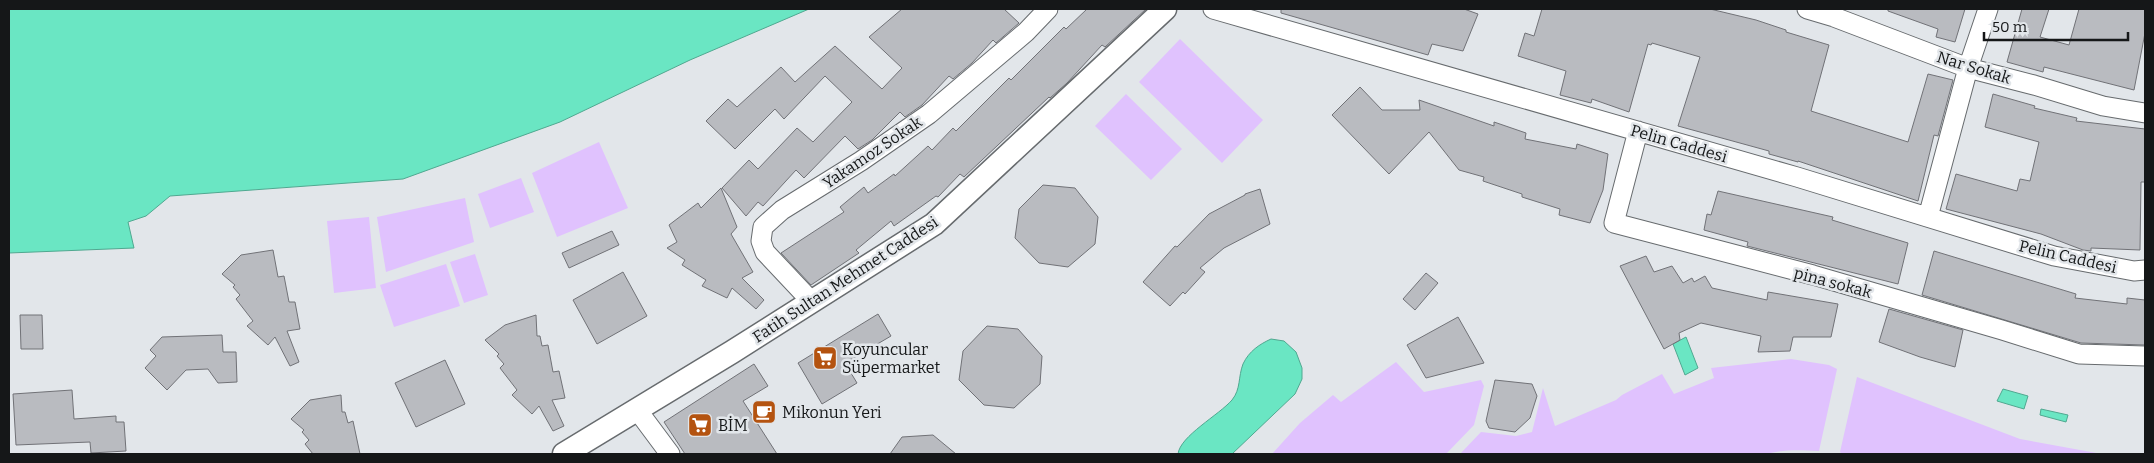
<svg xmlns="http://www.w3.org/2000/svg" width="2154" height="463" viewBox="0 0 2154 463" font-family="Bitter,serif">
<rect width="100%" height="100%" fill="#e2e6ea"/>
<path fill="#e0c2fe" d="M1180,39L1263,120L1222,163L1139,82Z
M1126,94L1182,149L1151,180L1095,126Z
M599,142L628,208L557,237L532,173Z
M521,178L534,212L490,228L478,194Z
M465,198L474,242L386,272L377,217Z
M369,217L376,288L334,293L327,221Z
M475,254L488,295L464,303L450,262Z
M446,264L460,306L394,327L380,285Z
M1791,359L1829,365L1837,369L1819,451C1800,450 1784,449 1766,454H1460L1481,432L1516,436L1532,432L1543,388L1555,426L1616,400L1622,395L1662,374L1674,394L1714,378L1711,368Z
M1396,362L1424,392L1481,380L1484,386L1474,425L1446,454H1272L1300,423L1333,395L1341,402Z
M1857,377L2020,439L2102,454H1842L1840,452Z"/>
<path fill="#6ae6c3" stroke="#50a890" d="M9,9H809L690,60L560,122L403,179L170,196L146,216L128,222L134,248L9,253Z
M1686,337L1698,368L1685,375L1673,344Z
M1271,339L1284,341L1296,352L1302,368V379L1295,394L1232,454H1178C1180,436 1219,415 1232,400C1241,389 1238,377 1243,364C1249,351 1260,344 1271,339Z
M2003,389L2028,396L2024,409L1997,401Z
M2041,409L2068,415L2066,422L2040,415Z"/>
<path fill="#b9bbc0" stroke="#717277" d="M902,9H1004L1019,23L996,43L993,40L972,63L953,79L949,76L922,105L905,117L900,112L872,140L858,149L845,136L804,178L796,170L763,206L758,202L746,216L722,188L749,160L758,169L797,128L813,142L852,102L825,76L784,119L775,109L735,149L706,121L728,99L737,107L781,67L795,82L835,46L882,89L902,68L869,37Z
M1087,9H1146L1105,47L1102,45L1067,83L1050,98L1049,97L964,177L960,174L938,197L936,196L894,226L891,221L856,250L859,253L811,285L781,253L844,212L840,207L864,187L868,193L894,174L895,176L928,146L932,150L953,128L956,131L1009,78L1011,80L1064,27L1066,29Z
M1281,9H1464L1478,14L1463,51L1432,44L1428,55L1281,13Z
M1542,9H1710L1756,20L1786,30V32L1829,45L1811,111L1908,142L1928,74L1953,80L1938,136L1934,135L1918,201L1798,161V162L1769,154V151L1678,126L1700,57L1652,43L1651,45L1648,44L1629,112L1592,99L1591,103L1560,95L1566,71L1518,56L1525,33L1534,36Z
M1888,9H1965L1955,42L1936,37L1938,29L1888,11Z
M2022,9H2049L2040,37L2069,45L2079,9H2145V33L2134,90L2044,67L2043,72L2007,62Z
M1360,87L1382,110H1420L1419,100L1494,126V122L1526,133L1525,139L1576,149L1577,144L1608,154L1603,190L1590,223L1559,215L1560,209L1522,197V194L1483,181L1484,177L1459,170L1429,132L1389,174L1332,115Z
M1993,94L2035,106L2034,108L2077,118L2076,121L2145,129V182H2141L2140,250L2091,248V251L2083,250L2041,234L1946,209L1956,174L2017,191L2020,179L2030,181L2039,142L1985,127Z
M1043,185L1075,188L1098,217L1095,244L1068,267L1039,263L1015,238L1019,209Z
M721,188L737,227L731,234L753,272L742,278L764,300L756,309L732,288L727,298L702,286L706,280L682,265L685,260L667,248L677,242L669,225L698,203L701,208Z
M1260,189L1270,224L1224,248L1200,268L1205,272L1185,294L1183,292L1170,306L1143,282L1175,246L1177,247L1209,214L1245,195V194Z
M1718,191L1833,217L1832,220L1908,243L1898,284L1747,246L1748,242L1704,230L1707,214L1711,215Z
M612,231L619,245L569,268L562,253Z
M273,250L278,277L284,276L289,302H295L300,329L287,331L299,362L290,366L275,337L268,345L247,326L253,321L236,299L240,295L233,287L235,285L222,274L241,255Z
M1934,251L2076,294L2075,298L2127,304V298L2145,300V345L2081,343L1922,295Z
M1646,256L1654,272L1672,266L1683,283L1692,278L1694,282L1705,276L1712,288L1767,300L1768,292L1838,304L1831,337H1793L1790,351L1758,352L1761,336L1701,323L1679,333L1680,340L1664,349L1620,266Z
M623,272L647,316L597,344L573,300Z
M1426,273L1438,283L1415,310L1403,299Z
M1889,309L1963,330L1955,367L1920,357L1879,342Z
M878,314L891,336L845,363L857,383L822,404L798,363Z
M20,315H42L43,349H21Z
M536,315L537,336H540L542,346L548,345L553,372L559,371L565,398L552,400L564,426L553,431L539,406L532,414L512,395L517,390L500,368L504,364L497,356L499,354L485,340L505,325Z
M1458,317L1484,363L1426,378L1407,345Z
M987,326L1018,329L1042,356L1040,384L1014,408L984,405L959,380L963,351Z
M222,335L223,352H236L237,382L218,383L208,369L186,370L167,390L145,368L156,356L150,350L162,337Z
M445,360L465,404L416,427L395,383Z
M754,364L768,386L743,401L777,454H685L664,422Z
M1495,380L1532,384L1537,396L1530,418L1515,432L1489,428L1486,421Z
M72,390L74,419L116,416V422H124L126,451L91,453L90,442L16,445L13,394Z
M341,395L342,412H345L348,423L353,421L360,454H313L305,444L309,440L302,432L304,430L291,419L310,400Z
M933,435L956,454H890L902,437Z"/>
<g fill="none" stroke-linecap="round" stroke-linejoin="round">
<defs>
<path id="minor" d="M1213,9L1797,177L2054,256L2134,271L2145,270
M1807,9L1834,17L1968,68L2034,85L2103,106L2145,113
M1638,131L1614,223L1813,275L2002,330L2079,354L2145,356
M1928,217L1968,68L1988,9
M812,302L765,252L761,241L763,227L782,210L861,161L929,114L1026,32L1048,9
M638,411L670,454"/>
<path id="tertiary" d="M564,454L732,352L934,224L1165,9"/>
</defs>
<use href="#minor" stroke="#676b6e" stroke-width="21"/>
<use href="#tertiary" stroke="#676b6e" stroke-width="25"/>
<use href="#minor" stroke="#fff" stroke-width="19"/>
<use href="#tertiary" stroke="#fff" stroke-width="22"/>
</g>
<defs>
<symbol id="supermarket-square" viewBox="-11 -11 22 22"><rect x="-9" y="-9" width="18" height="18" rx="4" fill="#b45310" stroke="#e2e6ea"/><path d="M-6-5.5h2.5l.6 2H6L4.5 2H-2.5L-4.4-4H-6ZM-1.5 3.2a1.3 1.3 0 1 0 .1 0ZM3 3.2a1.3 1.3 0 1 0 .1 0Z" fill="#fff"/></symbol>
<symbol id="cafe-square" viewBox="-11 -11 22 22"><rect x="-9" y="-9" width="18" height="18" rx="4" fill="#b45310" stroke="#e2e6ea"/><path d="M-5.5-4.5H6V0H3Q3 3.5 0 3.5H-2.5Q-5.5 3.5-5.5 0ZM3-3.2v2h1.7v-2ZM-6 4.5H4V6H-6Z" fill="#fff"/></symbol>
</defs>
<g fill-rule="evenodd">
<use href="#supermarket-square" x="811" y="344" width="28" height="28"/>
<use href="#cafe-square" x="750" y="398" width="28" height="28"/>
<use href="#supermarket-square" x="686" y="411" width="28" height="28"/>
</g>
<g text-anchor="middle" stroke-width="5" stroke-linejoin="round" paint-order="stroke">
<g font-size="16" fill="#151718" stroke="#e2e6ea">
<text transform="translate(1974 67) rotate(17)" y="6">Nar Sokak</text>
<text transform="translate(1679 143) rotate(16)" y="6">Pelin Caddesi</text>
<text transform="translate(872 152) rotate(-34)" y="6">Yakamoz Sokak</text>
<text transform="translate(2068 256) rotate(13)" y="6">Pelin Caddesi</text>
<text transform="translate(845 279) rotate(-33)" y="6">Fatih Sultan Mehmet Caddesi</text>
<text transform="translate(1833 282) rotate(15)" y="6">pina sokak</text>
</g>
<g font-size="16" fill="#151718" stroke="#e2e6ea" text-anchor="start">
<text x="842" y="355">Koyuncular<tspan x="842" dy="18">Süpermarket</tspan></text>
<text x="782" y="418">Mikonun Yeri</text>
<text x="718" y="431">BİM</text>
</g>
</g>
<rect width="2154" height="463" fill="none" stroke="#151718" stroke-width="20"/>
<path d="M1984 32v8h144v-8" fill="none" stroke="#151718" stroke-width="2.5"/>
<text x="1992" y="32" font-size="15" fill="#151718" stroke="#e2e6ea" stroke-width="4" paint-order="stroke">50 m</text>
</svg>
